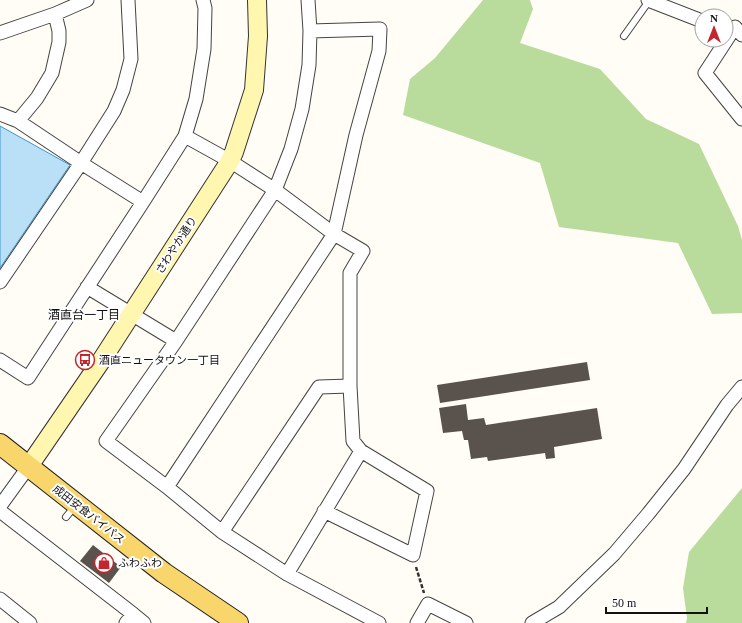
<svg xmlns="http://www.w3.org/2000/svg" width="742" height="623" viewBox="0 0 742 623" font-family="'Times New Roman','Noto Sans JP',serif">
<rect width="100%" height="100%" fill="#fffdf5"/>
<path fill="#b9dc9c" d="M483,0H530L533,9L520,43L600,69L646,119L699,144L738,226L742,240V313L712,314L678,243L559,227L540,163L403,115L410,79L435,58Z
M742,488V623H686L687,618L683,588L689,552Z"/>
<path fill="#b9e0f7" stroke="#3f96cf" d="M0,126L70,165L0,268Z"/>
<path fill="#5a524d" d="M587,362L590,380L440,403L437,385Z
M466,404L468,420L484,418L486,425L597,408L602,439L554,447L555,458L546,459L545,453L488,461L487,457L471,459L468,440H464L462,431L443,433L439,408Z
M93,545L121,567L109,583L80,561Z"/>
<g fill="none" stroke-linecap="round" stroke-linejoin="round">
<defs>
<path id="lane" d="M624,36L649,1
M66,517L75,506"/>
<path id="street" d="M308,0L310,31L309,65L302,109L291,149L275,190L176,341L106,441L167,487L222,532L287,574L379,623
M648,0L702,21
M0,33L55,14L87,0
M742,35L735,27L705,73L742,119
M0,114L18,121L81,163L143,202
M18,121L37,98L52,73L59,42V31L55,14
M185,136L230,161L275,190L334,234L363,251L350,273V386L353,441L361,451L427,491L413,555L324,511
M0,282L81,163L114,111L123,90L131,59L128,0
M87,287L176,341
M0,360L28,378L143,202L185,136L196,99L204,49L205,8L203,0
M167,487L334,234L356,135L379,51L380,29L310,31
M0,506L29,466
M0,511L133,614L126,623
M222,532L319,387L350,386
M287,574L361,451
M0,599L30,623
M133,614L144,623
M417,623L428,604L466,623
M532,623L559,607L614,554L648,514L684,469L727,405L742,387"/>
<path id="secondary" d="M29,466L101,361L230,161L234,152L254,90L258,36L257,0"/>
<path id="primary" d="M0,444L164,573L238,623"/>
</defs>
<use href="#lane" stroke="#444" stroke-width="8"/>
<use href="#street" stroke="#444" stroke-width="15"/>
<use href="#secondary" stroke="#333" stroke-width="20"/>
<use href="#primary" stroke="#222" stroke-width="22"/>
<path stroke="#333" stroke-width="2.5" stroke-dasharray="4 2" stroke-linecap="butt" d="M416,567L424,593"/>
<use href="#lane" stroke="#fff" stroke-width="6"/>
<use href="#street" stroke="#fff" stroke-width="13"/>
<use href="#secondary" stroke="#fff6b0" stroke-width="18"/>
<use href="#primary" stroke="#f9d66b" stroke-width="20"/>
</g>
<defs>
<symbol id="bus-ring" viewBox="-11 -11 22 22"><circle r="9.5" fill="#fff" stroke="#c4262e" stroke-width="1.5"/><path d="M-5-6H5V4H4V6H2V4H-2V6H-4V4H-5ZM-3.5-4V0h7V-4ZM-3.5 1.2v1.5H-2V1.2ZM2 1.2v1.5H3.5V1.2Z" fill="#c4262e"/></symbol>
<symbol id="shop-ring" viewBox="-11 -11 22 22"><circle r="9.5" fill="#fff" stroke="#c4262e" stroke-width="1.5"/><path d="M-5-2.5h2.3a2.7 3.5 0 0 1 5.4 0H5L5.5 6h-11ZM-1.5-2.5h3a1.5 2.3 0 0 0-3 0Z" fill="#c4262e"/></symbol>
</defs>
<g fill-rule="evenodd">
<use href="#bus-ring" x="74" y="349" width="22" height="22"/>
<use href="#shop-ring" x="93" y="552" width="22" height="22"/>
</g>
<g text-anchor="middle" stroke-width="4" stroke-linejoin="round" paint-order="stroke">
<g font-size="11" fill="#111" stroke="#fff">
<text transform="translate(176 245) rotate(-57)" y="4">さわやか通り</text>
<text transform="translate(89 514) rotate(38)" y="4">成田安食バイパス</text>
</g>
<g font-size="11" fill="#111" stroke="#fff" text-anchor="start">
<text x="99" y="364">酒直ニュータウン一丁目</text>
<text x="118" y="567">ふわふわ</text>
</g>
<g font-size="12" fill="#111" stroke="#fff">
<text x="84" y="319">酒直台一丁目</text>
</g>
</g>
<g transform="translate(714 28)"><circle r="19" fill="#ffffff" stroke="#a0a0a0"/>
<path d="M0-3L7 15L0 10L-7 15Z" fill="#c4262e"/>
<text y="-6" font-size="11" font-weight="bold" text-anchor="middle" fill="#111111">N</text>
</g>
<path d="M606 607v6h101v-6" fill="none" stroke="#111111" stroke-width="2"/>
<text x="612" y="607" font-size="12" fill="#111111" stroke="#ffffff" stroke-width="3" paint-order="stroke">50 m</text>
</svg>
